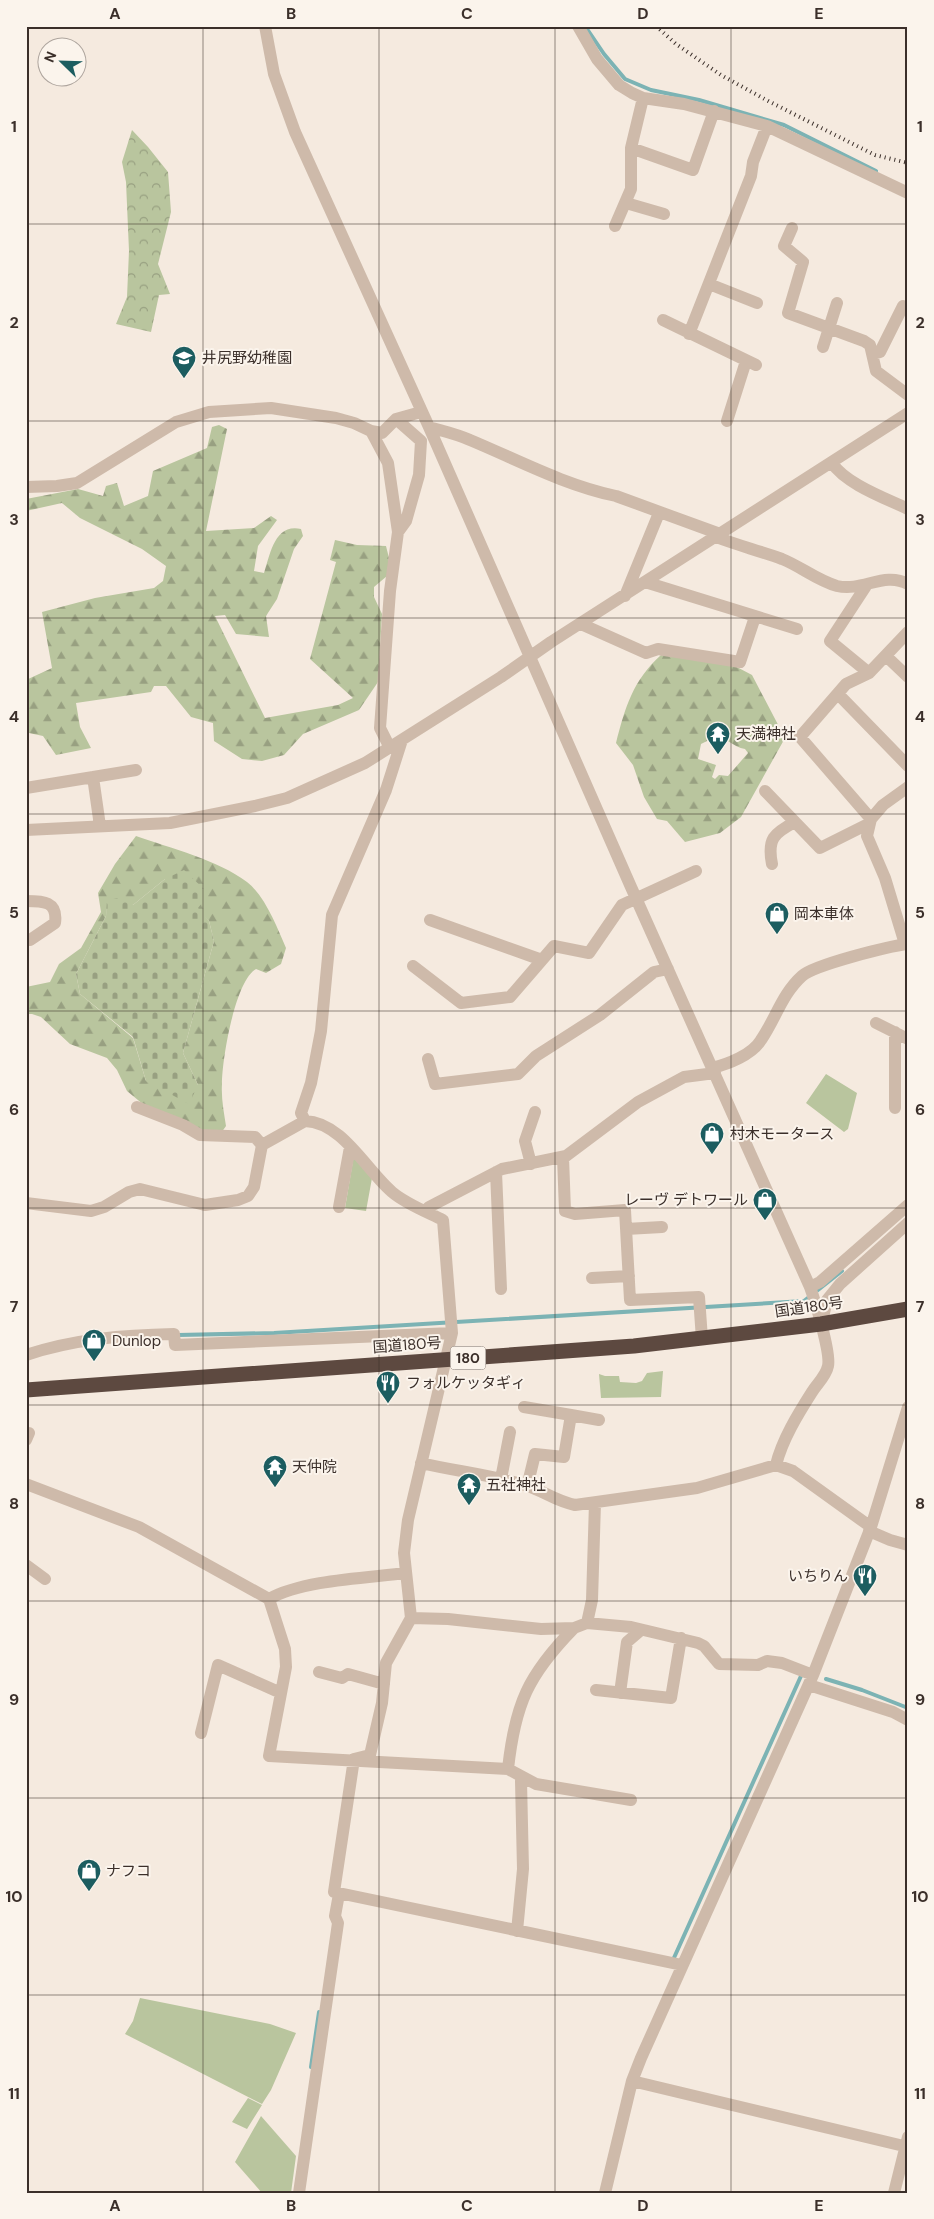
<svg xmlns="http://www.w3.org/2000/svg" width="934" height="2219" viewBox="0 0 934 2219" font-family="'DM Sans','Noto Sans JP',sans-serif">
<defs>
<pattern id="forest-firs" width="22" height="20" patternUnits="userSpaceOnUse" patternTransform="scale(1.25)"><rect width="22" height="20" fill="#b9c59e"/><path d="M5 1l3.5 6h-7zM16 11l3.5 6h-7z" fill="#98a081"/></pattern>
<pattern id="cemetery-stones" width="16" height="16" patternUnits="userSpaceOnUse" patternTransform="scale(1.25)"><rect width="16" height="16" fill="#b9c59e"/><path d="M2 7V4a2 2 0 0 1 4 0v3zM10 15v-3a2 2 0 0 1 4 0v3z" fill="#98a081"/></pattern>
<pattern id="park-crowns" width="20" height="18" patternUnits="userSpaceOnUse" patternTransform="scale(1.25)"><rect width="20" height="18" fill="#b9c59e"/><path d="M2 6a3 3 0 1 1 6 0M12 15a3 3 0 1 1 6 0" fill="none" stroke="#98a081"/></pattern>
</defs>
<rect width="100%" height="100%" fill="#f5eadf"/>
<path fill="#b9c59e" d="M826,1074L857,1093L848,1129L844,1132L806,1103Z
M354,1155L372,1178L366,1211L345,1208Z
M663,1371L661,1397L601,1398L599,1374L605,1376H619L620,1382L636,1383L642,1381L647,1373Z
M140,1998L270,2024L296,2033L271,2090L262,2104L125,2034L133,2021Z
M248,2098L262,2105L247,2129L232,2122Z
M261,2116L296,2156L291,2193H262L235,2162Z"/>
<path fill="url(#forest-firs)" fill-rule="evenodd" d="M219,425L227,429L206,531L254,528L271,516L277,520L258,546L254,571L264,573C270,556 274,523 301,529L303,536L294,549L277,599L266,616L269,637L236,634L225,615L215,616L265,718L338,705L353,698L310,659L336,562L330,560L335,540L357,545L386,546L389,558L387,576L374,587V597L382,614L378,682L359,710L303,734L284,755L262,761L242,759L214,741L213,723L191,717L166,686H154L151,692L76,703L80,727L91,748L56,755L43,736L29,733L26,735V680L52,668L42,612L95,598L154,588L163,581L166,566L142,549L80,518L62,503L26,511V499L78,489L103,496L106,486L117,483L124,506L148,496L153,471L207,448L212,427Z
M661,655L733,665L752,675L785,738L741,817L720,833L685,842L667,821L657,819L644,797L633,765L616,743C625,708 633,680 661,655ZM713,733C725,737 733,747 745,749L748,753L728,776L719,775L715,779L712,777L716,765L698,759L701,744L707,741Z
M136,836C170,848 218,860 247,882C265,896 277,927 286,948L281,964L266,973L256,969C235,981 222,1059 222,1084C221,1098 224,1113 226,1126L221,1133L206,1132L144,1105L127,1091L117,1070L107,1058L70,1044L41,1017L32,1014H26V987L50,982L59,964L81,948L101,912L98,893L115,864ZM165,879L209,921L214,941L183,1053L198,1085L146,1081L133,1038L80,994L76,974L106,916L108,900L133,905Z"/>
<path fill="url(#cemetery-stones)" d="M184,870L209,894L198,908L209,921L214,941L183,1053L198,1085L189,1104L146,1081L133,1037L80,994L76,974L106,916L107,900L126,897L133,905L165,879Z"/>
<path fill="url(#park-crowns)" d="M132,130L148,147L168,172L171,212L158,264L170,294L159,295L151,332L116,324L127,297L129,251L126,182L122,162Z"/>
<g fill="none" stroke-linecap="round" stroke-linejoin="round">
<path stroke="#7cb3b4" stroke-width="4" d="M585,26L604,54L625,79L651,90L699,100L784,125L876,171
M178,1335L274,1333L804,1301L842,1271
M826,1679L862,1690L908,1708
M673,1960L801,1676
M311,2067L319,2012"/>
<path stroke="#cebaaa" stroke-width="12" d="M265,26L274,74L295,132L429,427L631,887L810,1287C815,1301 831,1353 828,1366C826,1376 817,1384 812,1392C798,1414 782,1440 776,1465
M578,26L597,59L619,85L632,93L643,98L684,104L767,126L908,193
M631,148L693,170L714,111
M626,203L664,214
M615,226L631,189V148L643,98
M792,228L784,246L803,262L788,313L864,341L870,345L876,371L908,395
M709,284L757,303
M663,320L756,365
M689,334L751,176L753,162L767,126
M823,347L837,303
M873,354L880,352L903,306
M727,421L746,361
M429,427C443,431 457,434 470,440C518,460 564,485 616,496L720,534
M371,431L388,463L398,532
M832,463C846,484 885,498 908,509
M26,487L57,486L77,483L176,422L209,412L271,408L336,418L354,423L371,431L382,433L396,419L421,412
M716,537C737,545 760,551 782,559C800,566 818,581 837,586C863,592 884,571 908,584
M645,582L797,629
M866,586L830,641L869,673
M625,596L659,513
M581,624L646,653L658,649L740,662L755,617
M886,656L908,677
M838,694L908,766
M390,748L380,728L390,591L398,532L406,521L419,475L421,441L396,419
M93,777L100,826
M26,788L136,770
M765,791L820,848L870,823
M871,819L800,737L846,684L869,673L908,632
M26,830L170,823L255,806L287,798L365,763L501,677L551,642L908,413
M772,864C767,839 774,833 795,822
M26,901C43,901 58,901 55,923L30,940
M430,920L542,960
M905,944L885,878L867,836L871,819L883,805L908,787
M413,966L461,1003L510,997L554,946L589,953L622,905L696,871
M876,1023L908,1039
M428,1059L435,1084L518,1074L536,1056L600,1015L654,972L668,969
M712,1068C728,1064 752,1055 761,1040C776,1018 782,994 802,976C814,965 889,946 908,944
M137,1107L183,1125L200,1135L255,1137L262,1145
M895,1108V1032
M563,1157L565,1211L575,1214L625,1210L630,1300L699,1297L702,1339
M531,1164L525,1141L535,1112
M496,1172L501,1289
M26,1203L91,1211L104,1207L129,1192L140,1189L205,1205L238,1200L248,1196L254,1187L262,1145L305,1121
M339,1207L350,1147
M425,1211L429,1207L502,1169L566,1156L638,1102L684,1077L715,1073
M626,1229L662,1227
M592,1278L629,1276
M810,1287L820,1282L908,1205
M822,1321L827,1300L840,1284L908,1223
M26,1355C74,1339 124,1335 174,1334L175,1345L452,1333
M524,1407L571,1415L564,1457L535,1454L528,1483L525,1485
M571,1415L599,1420
M26,1440L29,1433
M421,1463C455,1471 491,1475 525,1485C544,1491 555,1501 575,1505L697,1488L776,1465L793,1471L871,1527
M501,1479L510,1432
M26,1484L139,1527L269,1599L285,1649L286,1667L269,1756L508,1769L536,1784L631,1800
M869,1531L890,1540L908,1545
M26,1565L45,1579
M269,1599C303,1580 366,1578 406,1573
M411,1618L448,1619L541,1629L574,1628L587,1623L631,1627L698,1643L704,1646L719,1664L758,1665L767,1661L782,1663L813,1675
M587,1623L592,1600L595,1503
M319,1672L342,1678L348,1674L384,1684
M809,1685L893,1712L908,1720
M596,1690L671,1698L681,1638
M620,1693L627,1642L641,1630
M201,1733L218,1665L281,1693
M354,1759L370,1755L382,1703L386,1663L411,1618L404,1553L408,1520L452,1333L443,1220C427,1212 406,1204 392,1192C366,1170 342,1122 305,1121L301,1113L311,1083L321,1031L332,915L386,790L402,740
M354,1759L334,1892L682,1965
M508,1769C515,1704 528,1675 574,1628
M517,1931L523,1869L521,1781L523,1777
M632,2081L908,2147
M299,2193L338,1923L335,1916L339,1894
M605,2193L632,2081L641,2058L813,1675L871,1527L908,1407
M894,2193L908,2137"/>
<path stroke="#5d4940" stroke-width="15" d="M26,1390L634,1346L821,1324L908,1309"/>
<path stroke="#3b2f2a" stroke-width="4" stroke-dasharray="1 4" stroke-linecap="butt" d="M656,26L676,44L721,75L770,102L875,155L908,163"/>
</g>
<path fill="none" stroke="#3b2f2a" stroke-width="1" stroke-opacity="0.55" d="M203,26V2193M379,26V2193M555,26V2193M731,26V2193M26,224H908M26,421H908M26,618H908M26,814H908M26,1011H908M26,1208H908M26,1405H908M26,1601H908M26,1798H908M26,1995H908"/>
<defs>
<symbol id="school-pin" viewBox="-11 -11 22 30"><path d="M0 17L-7.5 6A9.5 9.5 0 1 1 7.5 6Z" fill="#1c5d60" stroke="#fbf4ec"/><path d="M0-5L7-2L0 1L-7-2ZM-4 1L0 2.5L4 1V4Q0 6-4 4Z" fill="#fff"/></symbol>
<symbol id="temple-pin" viewBox="-11 -11 22 30"><path d="M0 17L-7.5 6A9.5 9.5 0 1 1 7.5 6Z" fill="#1c5d60" stroke="#fbf4ec"/><path d="M0-6L5-2H3V0L6.5 2.5H4V6H1.5V3h-3V6H-4V2.5H-6.5L-3 0V-2H-5Z" fill="#fff"/></symbol>
<symbol id="shop-pin" viewBox="-11 -11 22 30"><path d="M0 17L-7.5 6A9.5 9.5 0 1 1 7.5 6Z" fill="#1c5d60" stroke="#fbf4ec"/><path d="M-5-2.5h2.3a2.7 3.5 0 0 1 5.4 0H5L5.5 6h-11ZM-1.5-2.5h3a1.5 2.3 0 0 0-3 0Z" fill="#fff"/></symbol>
<symbol id="restaurant-pin" viewBox="-11 -11 22 30"><path d="M0 17L-7.5 6A9.5 9.5 0 1 1 7.5 6Z" fill="#1c5d60" stroke="#fbf4ec"/><path d="M-5-6h1v4h1v-4h1v4h1v-4h1v5L-1.5 .5V6h-2V.5L-5-1ZM5-6V6H3V1.5H1.5Q1.5-4 5-6Z" fill="#fff"/></symbol>
</defs>
<g fill-rule="evenodd">
<use href="#school-pin" x="170" y="344" width="28" height="38"/>
<use href="#temple-pin" x="704" y="720" width="28" height="38"/>
<use href="#shop-pin" x="763" y="900" width="28" height="38"/>
<use href="#shop-pin" x="698" y="1120" width="28" height="38"/>
<use href="#shop-pin" x="751" y="1186" width="28" height="38"/>
<use href="#shop-pin" x="80" y="1327" width="28" height="38"/>
<use href="#restaurant-pin" x="374" y="1369" width="28" height="38"/>
<use href="#temple-pin" x="261" y="1453" width="28" height="38"/>
<use href="#temple-pin" x="455" y="1471" width="28" height="38"/>
<use href="#restaurant-pin" x="851" y="1562" width="28" height="38"/>
<use href="#shop-pin" x="75" y="1857" width="28" height="38"/>
</g>
<g text-anchor="middle" stroke-width="4" stroke-linejoin="round" paint-order="stroke">
<rect fill="#fbf4ec" stroke="#756a64" stroke-width="1" x="450.5" y="1346.5" width="35" height="23" rx="4"/>
<g font-size="14" font-weight="bold" fill="#3b2f2a">
<text x="468" y="1363">180</text>
</g>
<g font-size="15" fill="#3b2f2a" stroke="#fbf4ec" text-anchor="start">
<text x="202" y="363">井尻野幼稚園</text>
<text x="736" y="739">天満神社</text>
<text x="794" y="919">岡本車体</text>
<text x="730" y="1139">村木モータース</text>
<text x="748" y="1205" text-anchor="end">レーヴ デトワール</text>
<text x="112" y="1346">Dunlop</text>
<text x="406" y="1388">フォルケッタギィ</text>
<text x="292" y="1472">天仲院</text>
<text x="486" y="1490">五社神社</text>
<text x="848" y="1581" text-anchor="end">いちりん</text>
<text x="106" y="1876">ナフコ</text>
</g>
<g font-size="15" fill="#3b2f2a" stroke="#fbf4ec">
<text transform="translate(809 1307) rotate(-8)" y="5">国道180号</text>
<text transform="translate(407 1345) rotate(-4)" y="5">国道180号</text>
</g>
</g>
<rect width="934" height="2219" fill="none" stroke="#fbf4ec" stroke-width="55"/>
<g transform="translate(62 62) rotate(293)"><circle r="24" fill="#fbf4ec" stroke="#aea59e"/>
<path d="M0-4L9 19L0 12L-9 19Z" fill="#1c5d60"/>
<text y="-8" font-size="14" font-weight="bold" text-anchor="middle" fill="#3b2f2a">N</text>
</g>
<rect x="28" y="28" width="878" height="2164" fill="none" stroke="#3b2f2a" stroke-width="2"/>
<g font-size="16" text-anchor="middle" font-weight="bold" fill="#3b2f2a">
<text x="115" y="19">A</text>
<text x="291" y="19">B</text>
<text x="467" y="19">C</text>
<text x="643" y="19">D</text>
<text x="819" y="19">E</text>
<text x="14" y="132">1</text>
<text x="920" y="132">1</text>
<text x="14" y="328">2</text>
<text x="920" y="328">2</text>
<text x="14" y="525">3</text>
<text x="920" y="525">3</text>
<text x="14" y="722">4</text>
<text x="920" y="722">4</text>
<text x="14" y="918">5</text>
<text x="920" y="918">5</text>
<text x="14" y="1115">6</text>
<text x="920" y="1115">6</text>
<text x="14" y="1312">7</text>
<text x="920" y="1312">7</text>
<text x="14" y="1509">8</text>
<text x="920" y="1509">8</text>
<text x="14" y="1705">9</text>
<text x="920" y="1705">9</text>
<text x="14" y="1902">10</text>
<text x="920" y="1902">10</text>
<text x="14" y="2099">11</text>
<text x="920" y="2099">11</text>
<text x="115" y="2211">A</text>
<text x="291" y="2211">B</text>
<text x="467" y="2211">C</text>
<text x="643" y="2211">D</text>
<text x="819" y="2211">E</text>
</g>
</svg>
